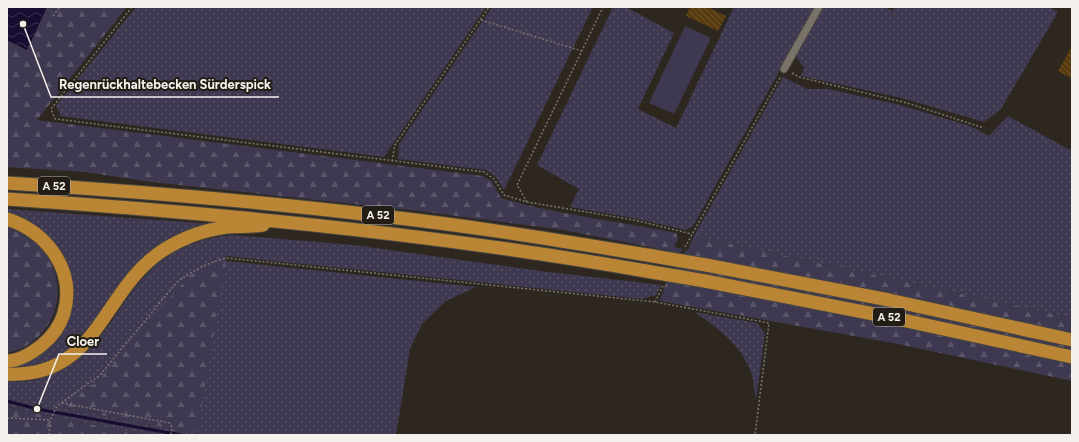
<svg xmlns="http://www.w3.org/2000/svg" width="1079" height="442" viewBox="0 0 1079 442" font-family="Figtree,sans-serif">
<defs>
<pattern id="grass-dots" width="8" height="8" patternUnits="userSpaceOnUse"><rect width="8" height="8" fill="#3e3850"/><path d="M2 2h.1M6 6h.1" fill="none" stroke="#5a5569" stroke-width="1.8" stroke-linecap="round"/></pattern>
<pattern id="forest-firs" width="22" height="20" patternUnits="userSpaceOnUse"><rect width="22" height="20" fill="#3e3850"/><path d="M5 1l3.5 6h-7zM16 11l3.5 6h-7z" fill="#5a5569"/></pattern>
<pattern id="water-waves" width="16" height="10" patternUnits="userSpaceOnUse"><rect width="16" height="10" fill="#190c31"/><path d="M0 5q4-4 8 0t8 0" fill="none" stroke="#3b304f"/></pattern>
<pattern id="building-back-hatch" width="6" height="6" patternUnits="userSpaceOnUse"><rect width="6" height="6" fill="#573a0d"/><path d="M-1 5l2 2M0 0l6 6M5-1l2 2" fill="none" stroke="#705730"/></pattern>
</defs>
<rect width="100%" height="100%" fill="#2d2720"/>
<path fill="url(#grass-dots)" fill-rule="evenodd" d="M136,7H486L384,157L61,116L56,106Z
M492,7H593L504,190L496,177L486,170L398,159L399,144Z
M613,7H626L674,33L638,109L676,128L734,7H815L693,226L685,230L633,218L570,207L579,189L537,165Z
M822,7H885L892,11L895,7H1049L1058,12L1001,109L984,122L902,98L801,76L804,68L795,55Z
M783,77L807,89H828L900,105L970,126L989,136L1008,116L1072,151V318L694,236Z
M7,209L212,224L178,237L77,347L38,368L7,370V365L62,327L63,259L7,215Z
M233,235L354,245L540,271L662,285L656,295L642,299L226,256V261L476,287L446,301L422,324L410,349L396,435H143L7,407V381C22,383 37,381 52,375C109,351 119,291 165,258C186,244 208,237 233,235ZM98,381L197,434L61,407Z
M694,312L757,323L765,334L756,399C754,391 754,380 751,372C741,345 717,327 694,312Z"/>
<path fill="url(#forest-firs)" d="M47,7H127L37,120L483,176L492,181L501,198C558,215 618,221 676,233L678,239L674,247L683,249L680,253L563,230L410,210L151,182L85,172L7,167V40L27,50Z
M7,227C24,233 41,244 50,261C70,298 49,345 7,353Z
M694,236L1072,318V381L898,344L660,301L665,285L686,250H688Z
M226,261L197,434L60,407L98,381L190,275L213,264Z
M7,407L143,435H7Z"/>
<path fill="#3e3850" d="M685,26L711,38L674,114L649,103Z"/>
<path fill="url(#water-waves)" d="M7,7H47L27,50L7,40Z"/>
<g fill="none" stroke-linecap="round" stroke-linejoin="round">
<path stroke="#190c31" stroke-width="3" d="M7,401L37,409L181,435"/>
</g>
<path fill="url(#building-back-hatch)" d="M690,7H707L726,16L718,31L686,16Z
M1072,46V79L1058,71Z"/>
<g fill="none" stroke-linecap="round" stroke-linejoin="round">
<defs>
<path id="minor" d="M784,69L819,7"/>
<path id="motorway" d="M7,183C132,191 257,201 381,216C472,226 563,241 653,256
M7,199C221,213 435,234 646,271
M7,219C47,232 76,270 64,313C60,326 53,336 42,345C32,353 20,361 7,361
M706,265L889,300L1072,340
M705,281L889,317L1072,357
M7,374C98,379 102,290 162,251C182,238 203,230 227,227C239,226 251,227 263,225"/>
</defs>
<use href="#minor" stroke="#4b463f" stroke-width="9"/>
<use href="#motorway" stroke="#4b463f" stroke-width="15"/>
<path stroke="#7b756f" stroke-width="1.5" stroke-dasharray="2 2" stroke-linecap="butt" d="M132,7L51,109L55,119L484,172L494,179L504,195L527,202L634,220L692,234
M53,16L60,7
M481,20L582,51
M792,73L799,77L907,103L984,128
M392,161L395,145L489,7
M527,202L517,185L603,7
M685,247L781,76
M655,302L663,286
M62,403L170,423L172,428L171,435
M7,418L50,420
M49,435L50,420L57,406L100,375L177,282C193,271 208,262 227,258L655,302L769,323L755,435"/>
<use href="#minor" stroke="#787269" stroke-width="7"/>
<use href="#motorway" stroke="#ba8636" stroke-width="13"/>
<defs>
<path id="motorway-bridge" d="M653,256L706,265
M646,271L705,281"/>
</defs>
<use href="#motorway-bridge" stroke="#4b463f" stroke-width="15" stroke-linecap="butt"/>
<use href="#motorway-bridge" stroke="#ba8636" stroke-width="13"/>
</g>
<g text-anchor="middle" stroke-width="4" stroke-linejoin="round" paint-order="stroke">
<g fill="#231d16" stroke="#b5b1ab" stroke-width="1">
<rect x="38" y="177" width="32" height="18" rx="3"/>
<rect x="362" y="206" width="32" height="18" rx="3"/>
<rect x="873" y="308" width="32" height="18" rx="3"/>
</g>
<g font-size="11" font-weight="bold" fill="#f4f0eb">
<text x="54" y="190">A 52</text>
<text x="378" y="219">A 52</text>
<text x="889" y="321">A 52</text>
</g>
</g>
<path fill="none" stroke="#f4f0eb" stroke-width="1.5" d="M23 24L51 97H279M37 409L59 354H107"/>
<g fill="#f4f0eb" stroke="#231d16" stroke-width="1.5">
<circle cx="23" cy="24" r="4"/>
<circle cx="37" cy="409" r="4"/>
</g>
<g font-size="13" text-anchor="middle" font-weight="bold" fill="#f4f0eb" stroke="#231d16" stroke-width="4" stroke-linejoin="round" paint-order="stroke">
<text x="165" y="89">Regenrückhaltebecken Sürderspick</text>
<text x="83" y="346">Cloer</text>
</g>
<rect width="1079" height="442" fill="none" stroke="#f4f0eb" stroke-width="16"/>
</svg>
